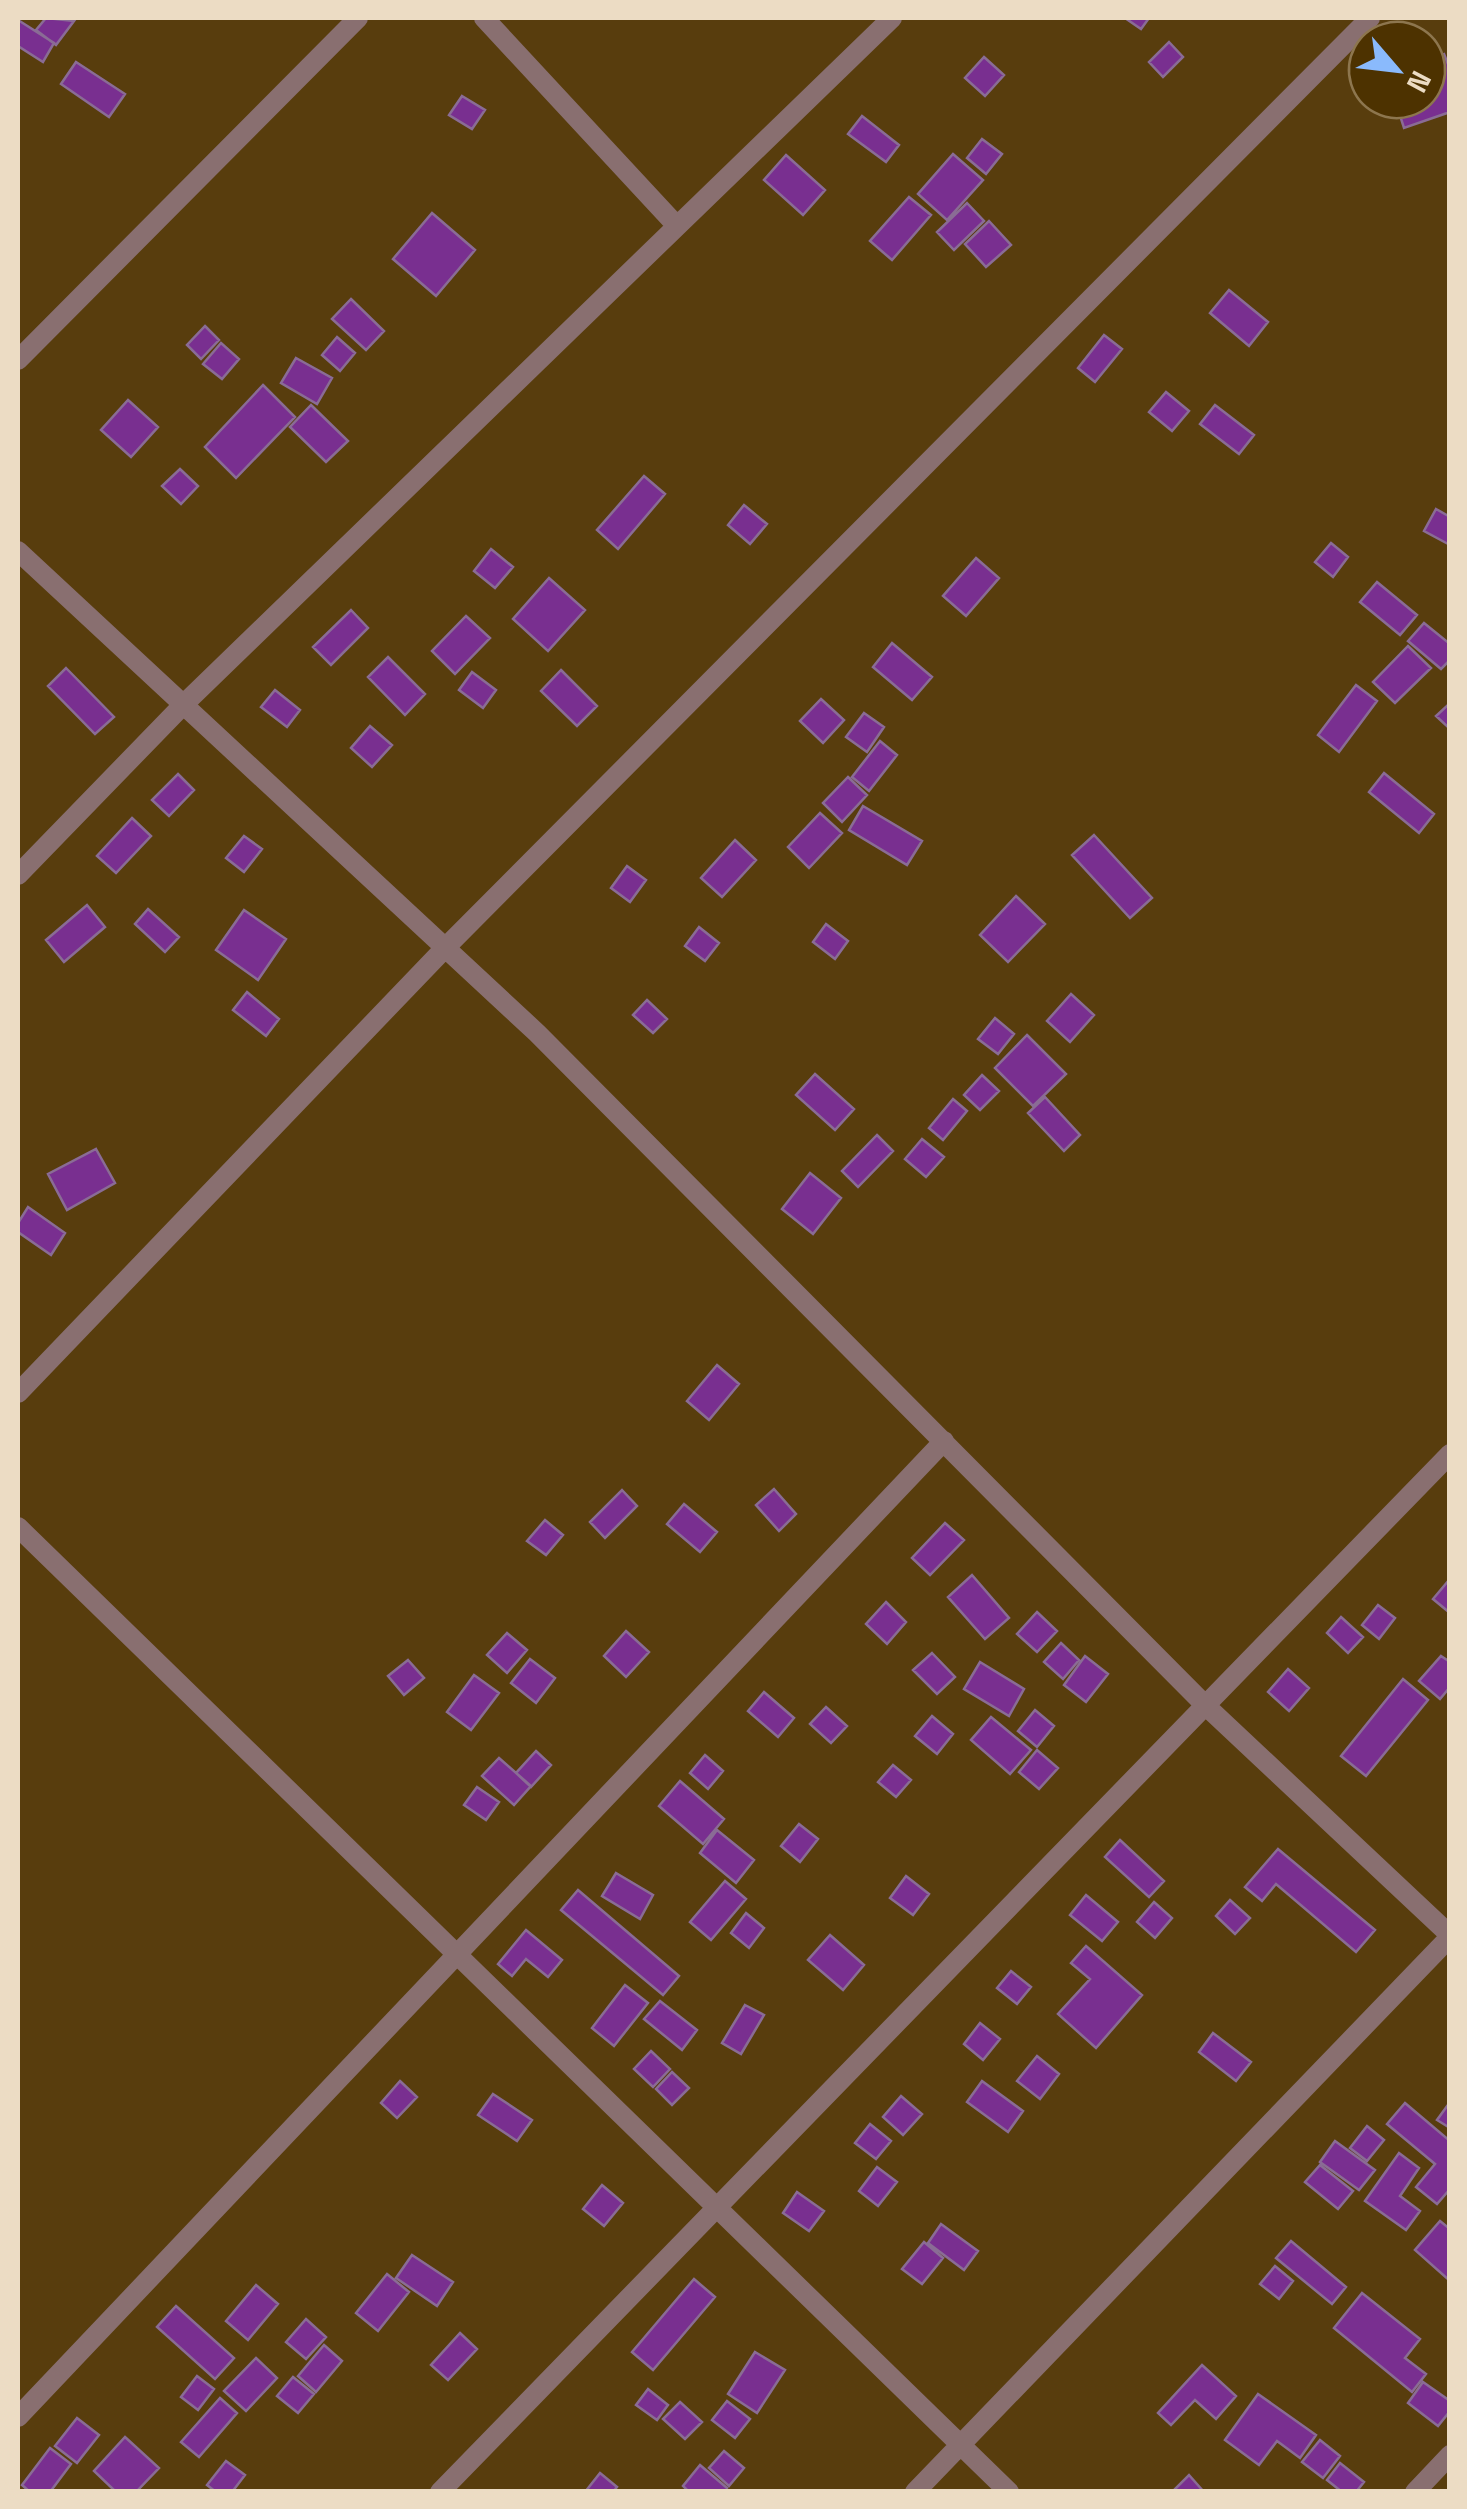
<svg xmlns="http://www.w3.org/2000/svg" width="1467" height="2509" viewBox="0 0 1467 2509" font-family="'Space Grotesk',sans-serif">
<rect width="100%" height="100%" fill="#583d0d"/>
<path fill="#792f90" stroke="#8a6c95" stroke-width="2.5" d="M46,18L74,21L56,45L36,30Z
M1125,18H1149L1141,29Z
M18,20L54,43L43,62L18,46Z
M1169,42L1183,57L1163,77L1149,62Z
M1444,54L1450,69V112L1404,128L1395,100H1427V60Z
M984,57L1004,75L985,96L965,78Z
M76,62L125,94L109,117L61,84Z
M462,96L485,110L472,129L449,115Z
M862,116L899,145L886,162L848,134Z
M982,139L1002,154L986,174L967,158Z
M953,154L983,180L947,220L918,194Z
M786,155L825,190L803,215L764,180Z
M909,197L931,215L892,260L870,241Z
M967,203L984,221L954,250L937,232Z
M432,213L475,250L436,296L393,259Z
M989,221L1011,245L986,267L965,244Z
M1229,290L1268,322L1249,346L1210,313Z
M351,299L384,331L366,350L332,319Z
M205,326L219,340L201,359L187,345Z
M1104,335L1122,349L1095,382L1078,368Z
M337,337L355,353L340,371L322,355Z
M221,343L239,359L222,379L203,364Z
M296,358L332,378L317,404L281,383Z
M263,385L295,417L236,478L205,447Z
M1166,392L1189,411L1172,431L1149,412Z
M128,400L158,427L131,457L101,430Z
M311,405L348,441L326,462L290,427Z
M1215,405L1254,435L1239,454L1200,424Z
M180,469L198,486L181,504L162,486Z
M644,476L665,494L618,549L597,530Z
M744,505L767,524L750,544L728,525Z
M1436,509L1450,517V545L1424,531Z
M1331,543L1348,557L1333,577L1315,562Z
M491,549L513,567L495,588L474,571Z
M976,558L999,578L966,616L943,596Z
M549,578L585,610L548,651L513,619Z
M1377,582L1417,615L1400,635L1360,602Z
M351,610L368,628L331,665L313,647Z
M466,616L490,638L455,674L432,651Z
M1424,623L1450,644V660L1441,669L1408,641Z
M892,643L932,677L912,700L873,667Z
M1408,646L1431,668L1395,703L1373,682Z
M388,657L425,694L405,715L368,677Z
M66,668L114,717L95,734L48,686Z
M561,670L597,706L577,726L541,691Z
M472,672L496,690L483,708L459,690Z
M1356,685L1377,701L1339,752L1318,735Z
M275,690L300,710L287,727L261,707Z
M821,699L844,720L823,743L800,721Z
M1450,703V729L1436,716Z
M864,713L884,727L867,752L846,737Z
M370,726L392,745L372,767L351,748Z
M880,741L897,755L869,791L852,777Z
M1384,773L1434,814L1419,833L1369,792Z
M178,774L194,790L169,816L152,800Z
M848,777L867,795L842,822L823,803Z
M863,806L922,841L907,865L849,830Z
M820,813L842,833L809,868L788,847Z
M132,818L151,836L116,873L97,856Z
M1094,835L1152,898L1130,918L1072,855Z
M244,836L262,849L244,872L226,858Z
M735,840L756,860L722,897L701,878Z
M627,866L646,880L630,902L611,888Z
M1016,896L1045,924L1008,962L980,935Z
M87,905L105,927L64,962L46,940Z
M148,909L179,937L165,952L135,924Z
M244,910L286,939L258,980L216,950Z
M826,924L848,941L835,959L813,942Z
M699,927L719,943L705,961L685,946Z
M247,992L279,1019L266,1036L233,1010Z
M1071,994L1094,1015L1070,1042L1047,1021Z
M647,1000L667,1019L653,1033L633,1015Z
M995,1018L1014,1034L998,1054L978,1039Z
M1027,1035L1066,1074L1033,1106L995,1068Z
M815,1074L854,1109L835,1130L796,1095Z
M982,1075L999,1091L980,1110L964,1095Z
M1045,1097L1080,1135L1064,1151L1028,1113Z
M953,1099L967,1111L943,1140L929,1128Z
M877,1135L893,1151L858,1187L842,1171Z
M922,1139L944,1157L926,1177L905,1159Z
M96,1149L115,1183L67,1210L48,1174Z
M810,1173L841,1198L813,1234L782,1209Z
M28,1207L65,1233L51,1255L18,1232V1223Z
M717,1365L739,1384L709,1420L687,1401Z
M774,1489L796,1514L779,1531L756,1505Z
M622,1490L637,1506L605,1538L590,1522Z
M684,1504L717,1532L700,1552L667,1524Z
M545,1520L563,1535L546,1555L527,1541Z
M945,1523L964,1540L930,1575L912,1558Z
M972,1575L1009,1618L985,1639L948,1597Z
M1449,1580H1450V1613L1433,1599Z
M886,1602L906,1622L887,1644L866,1624Z
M1378,1605L1395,1618L1379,1639L1362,1625Z
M1037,1612L1057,1631L1037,1652L1017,1634Z
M1341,1617L1363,1637L1348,1653L1327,1633Z
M626,1631L649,1652L626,1677L604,1656Z
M507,1633L527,1650L507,1673L487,1655Z
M1061,1643L1079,1660L1063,1679L1044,1662Z
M932,1653L955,1677L937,1694L913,1670Z
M1085,1656L1108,1674L1086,1702L1064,1685Z
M1441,1656L1450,1662V1687L1440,1699L1419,1681Z
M530,1659L555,1678L536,1703L511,1683Z
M408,1660L424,1678L404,1695L388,1676Z
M980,1662L1024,1689L1009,1716L964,1689Z
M1288,1669L1309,1688L1289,1711L1268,1692Z
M474,1675L499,1693L471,1730L447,1712Z
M1403,1679L1428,1700L1366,1776L1341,1756Z
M764,1692L794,1718L778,1737L748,1711Z
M826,1707L847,1726L831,1743L810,1724Z
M1035,1710L1054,1726L1037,1747L1018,1731Z
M932,1716L953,1734L937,1754L915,1736Z
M991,1717L1031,1750L1010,1774L971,1740Z
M1037,1750L1058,1768L1039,1789L1019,1772Z
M536,1751L551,1765L531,1787L516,1773Z
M705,1755L723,1771L708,1789L690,1773Z
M499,1758L531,1786L514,1805L482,1776Z
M893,1765L911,1780L896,1797L878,1782Z
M680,1781L724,1819L703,1844L659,1806Z
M477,1787L499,1802L486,1820L464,1805Z
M799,1824L818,1839L800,1862L781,1846Z
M717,1830L754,1860L736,1883L700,1853Z
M1120,1840L1164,1881L1149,1897L1105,1857Z
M1278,1849L1375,1930L1356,1952L1276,1884L1262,1901L1245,1887Z
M616,1873L653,1895L640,1919L602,1896Z
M906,1876L929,1894L913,1915L890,1898Z
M725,1881L746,1899L711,1940L690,1922Z
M578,1890L679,1976L663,1995L561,1910Z
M1086,1895L1118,1922L1102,1941L1070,1915Z
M1230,1900L1250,1918L1235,1934L1216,1916Z
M1154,1902L1172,1918L1155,1938L1137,1922Z
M746,1913L764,1928L749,1948L731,1933Z
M526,1930L562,1960L548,1977L526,1959L512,1976L498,1964Z
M830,1935L864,1965L843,1990L808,1960Z
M1086,1946L1142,1995L1096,2048L1058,2014L1090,1979L1071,1963Z
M1011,1971L1031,1987L1017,2004L997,1988Z
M625,1985L648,2003L614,2046L592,2028Z
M660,2001L697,2030L682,2050L644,2019Z
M745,2005L764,2015L741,2054L722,2043Z
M980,2023L1000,2039L983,2060L964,2044Z
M1213,2033L1251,2062L1236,2081L1199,2052Z
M651,2051L670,2069L653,2087L634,2069Z
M1037,2056L1059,2074L1040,2099L1017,2081Z
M672,2072L689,2088L672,2105L656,2089Z
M400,2081L417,2097L397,2118L381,2103Z
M982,2081L1023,2111L1008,2132L967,2102Z
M493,2094L532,2120L517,2141L478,2115Z
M901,2096L922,2114L903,2135L883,2117Z
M1450,2102V2128L1437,2120Z
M1405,2103L1450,2141V2189L1437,2204L1416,2187L1435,2164L1387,2124Z
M870,2124L891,2141L876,2159L855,2143Z
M1367,2126L1384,2140L1367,2161L1350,2148Z
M1335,2141L1375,2170L1359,2190L1320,2162Z
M1399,2153L1419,2168L1400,2196L1420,2211L1406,2230L1365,2201Z
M1320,2165L1353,2191L1338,2209L1305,2182Z
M877,2167L897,2182L878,2206L859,2191Z
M602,2185L623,2203L604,2226L583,2209Z
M797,2192L824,2211L809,2231L783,2213Z
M1440,2221L1450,2229V2281L1415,2250Z
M941,2224L978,2251L964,2270L928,2243Z
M1291,2241L1346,2287L1332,2304L1276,2258Z
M924,2242L943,2258L922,2284L902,2269Z
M412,2255L453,2282L437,2306L396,2278Z
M1275,2266L1293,2281L1279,2299L1260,2284Z
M387,2274L409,2292L378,2331L356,2313Z
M694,2279L715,2297L653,2370L632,2352Z
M256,2285L278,2304L248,2340L226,2321Z
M1362,2293L1420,2339L1405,2358L1426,2374L1412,2392L1334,2328Z
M176,2306L234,2358L215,2379L157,2327Z
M306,2319L326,2337L306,2359L286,2342Z
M460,2333L477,2349L448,2380L431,2365Z
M324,2345L342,2361L316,2392L298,2376Z
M755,2352L785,2370L757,2413L728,2394Z
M256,2358L277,2378L246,2411L224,2391Z
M1202,2365L1236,2396L1216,2419L1195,2400L1171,2425L1158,2413Z
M197,2376L214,2389L198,2410L181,2397Z
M293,2377L314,2394L298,2413L277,2396Z
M1423,2382L1450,2401V2411L1438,2426L1408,2403Z
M648,2389L668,2405L657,2420L636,2405Z
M1258,2394L1316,2435L1300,2458L1277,2441L1259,2465L1225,2440Z
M220,2398L237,2413L199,2457L181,2442Z
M727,2401L750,2419L735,2438L712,2420Z
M680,2402L702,2422L685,2439L663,2419Z
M77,2418L99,2435L77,2463L55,2446Z
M125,2437L159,2468L136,2492H116L94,2471Z
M1320,2440L1340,2456L1323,2478L1302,2462Z
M50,2448L71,2464L50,2492H30L22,2485Z
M724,2451L744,2468L729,2486L709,2468Z
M226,2461L245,2475L232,2492H216L207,2485Z
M1340,2463L1364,2482L1356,2492H1342L1327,2480Z
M700,2465L727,2488L724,2492H689L683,2486Z
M600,2473L617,2487L613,2492H585Z
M1189,2475L1204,2492H1172Z"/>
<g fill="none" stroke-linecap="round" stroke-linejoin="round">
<path stroke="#896f70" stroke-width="20" d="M484,18L677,226
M18,360L358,18
M18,551L537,1033L1205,1705L1450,1935
M18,875L183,705L892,18
M18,1393L445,948L1370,18
M18,1527L1009,2492
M18,2417L944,1441
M440,2492L1450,1454
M915,2492L1450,1937
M1415,2492L1450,2455"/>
</g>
<rect width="1467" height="2509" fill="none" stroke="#ecdcc4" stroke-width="40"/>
<g transform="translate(1397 70) rotate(118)"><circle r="48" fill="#4d3200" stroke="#8d764e" stroke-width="2.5"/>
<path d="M0-8L18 38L0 25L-18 38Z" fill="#8abafc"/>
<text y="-15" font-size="28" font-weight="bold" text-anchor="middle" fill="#ecdcc4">N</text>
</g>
</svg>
